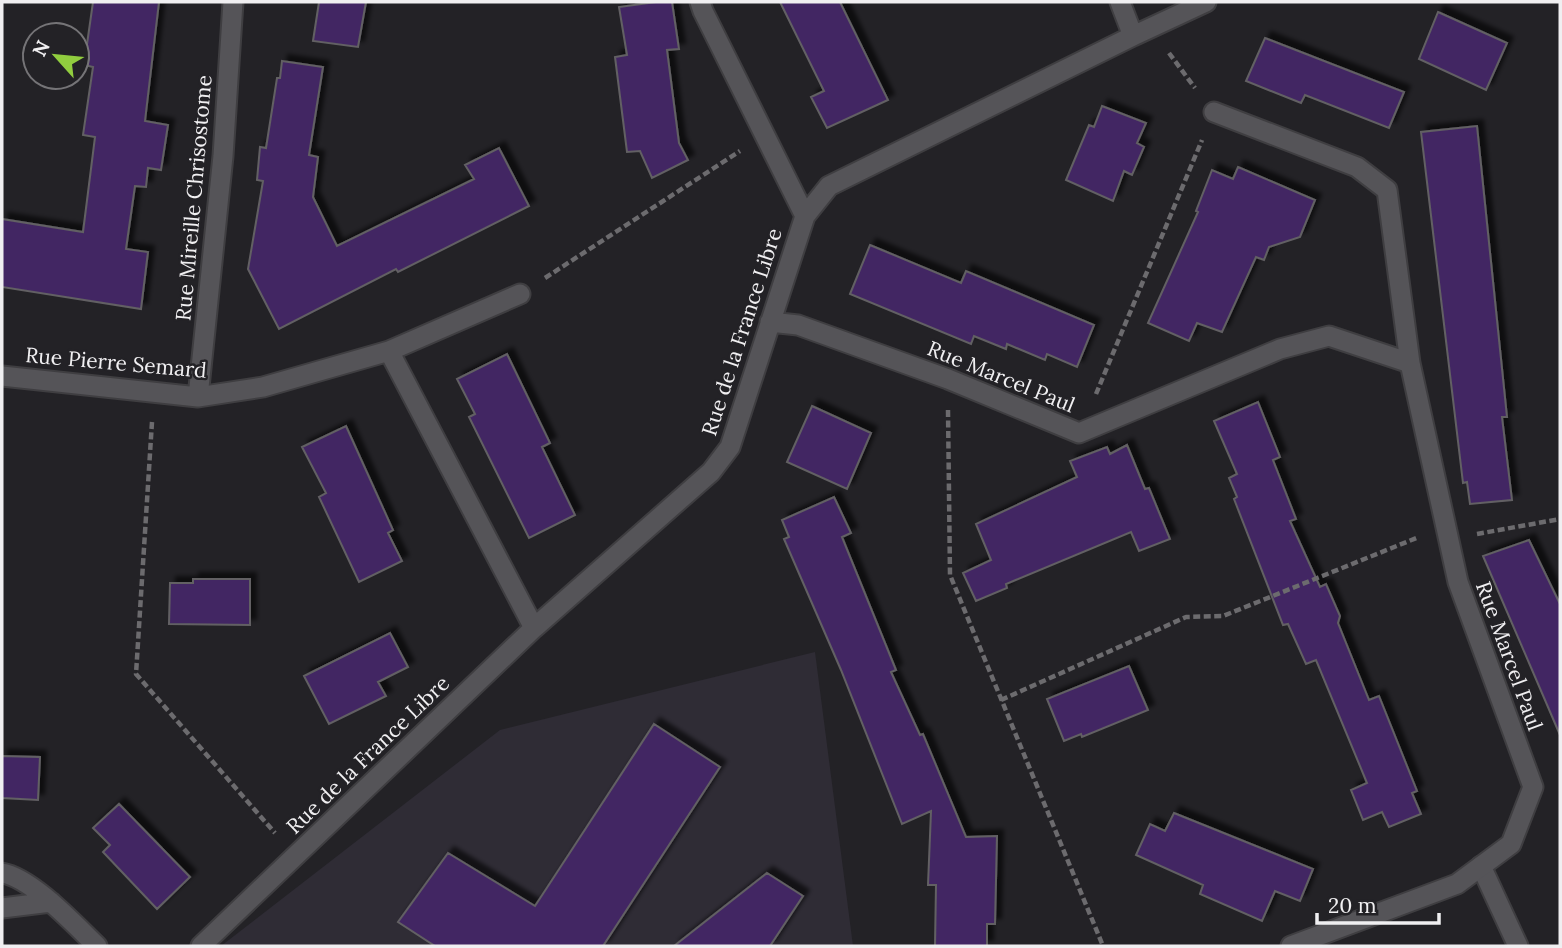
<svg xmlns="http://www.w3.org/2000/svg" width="1562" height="948" viewBox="0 0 1562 948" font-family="Lora,serif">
<defs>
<filter id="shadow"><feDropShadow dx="6" dy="-6" stdDeviation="2" flood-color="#0009"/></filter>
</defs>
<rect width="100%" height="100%" fill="#232226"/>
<path fill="#2f2c35" d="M815,652L853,946H221L500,730Z"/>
<path fill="#432864" stroke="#626064" stroke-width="2" filter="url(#shadow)" d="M93,2H159L145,121L168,125L161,170L148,168L146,187L135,186L126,249L148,252L141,309L2,287V219L83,232L95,137L83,135L93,67L84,65Z
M319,2H366L358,47L313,41Z
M656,2H672L679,49L667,50L679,143L688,160L652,178L640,151L627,152L615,57L627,55L619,7Z
M780,2H840L888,100L827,128L811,97L824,91Z
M1438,12L1507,43L1486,90L1419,59Z
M1265,38L1404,92L1389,128L1305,95L1301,103L1246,81Z
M282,61L323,67L309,155L318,157L313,197L337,246L474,179L465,165L499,148L529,206L398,272L396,269L279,329L248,269L263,181L257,180L260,147L266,148L277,78H280Z
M1102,106L1146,123L1137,143L1144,147L1132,175L1124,171L1113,201L1066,180L1089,125L1094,127Z
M1477,126L1507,417H1502L1512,500L1470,504L1467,482L1463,483L1421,132Z
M1238,167L1315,200L1300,237L1269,247L1264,260L1256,257L1222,332L1197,323L1189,341L1148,323L1198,212L1196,211L1212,170L1233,179Z
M870,245L961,283L966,271L1094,325L1077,367L1047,354L1045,360L1007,344L1006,349L974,336L971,344L850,294Z
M507,354L550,443L542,447L575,515L529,538L469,417L475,414L457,379Z
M1258,402L1280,457L1273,460L1296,519L1290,521L1320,587L1326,584L1340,616L1338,623L1369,700L1379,696L1417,791L1412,793L1421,814L1389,827L1382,812L1363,820L1351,790L1367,783L1316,660L1306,664L1288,624L1283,625L1234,499L1237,497L1229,478L1237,474L1214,421Z
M812,406L871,433L847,489L787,462Z
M346,426L393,530L388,533L402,561L359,582L319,497L326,493L302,447Z
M1127,445L1145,489L1149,488L1170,539L1139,551L1131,532L1006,584L1007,588L976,601L963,573L991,560L976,524L1077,477L1070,461L1107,447L1110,454Z
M834,497L851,533L842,537L896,670L891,672L920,735L923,734L966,837L997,836L995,924H987V946H935L936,885H928L931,811L902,824L841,670L784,539L789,537L782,520Z
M1529,540L1560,604V735L1483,556Z
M193,579H250V625L169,624L170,583H193Z
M390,633L408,667L378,682L386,696L329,724L304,676Z
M1129,666L1148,710L1082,737L1081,734L1064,741L1047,699Z
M654,724L720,767L603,946H435L398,922L448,853L535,906Z
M2,756L40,757L38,800L2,798Z
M119,804L190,877L157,909L103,852L110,845L93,828Z
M1174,813L1313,869L1300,901L1275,891L1262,921L1200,894L1203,885L1136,855L1150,824L1165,831Z
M767,873L803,896L770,946H674Z"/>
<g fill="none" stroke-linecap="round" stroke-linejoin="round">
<defs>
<path id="service" d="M1481,866L1518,946"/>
<path id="minor" d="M700,2L703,11L805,216
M1120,2L1133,36
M1214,112L1357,167L1387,190L1410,363
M520,294L389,351L534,628
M770,322L798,325L948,379L1079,433L1280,349L1329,336L1410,363L1458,582L1533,787L1511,844L1457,884L1291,946
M2,376L198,397L263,387L389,351
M198,397L223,156L233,2
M2,873C32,878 75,925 97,946
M2,908L51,902
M201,946L534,628L711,472L730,447L805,216L829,186L1133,36L1206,2"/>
</defs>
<use href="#service" stroke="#3f3e41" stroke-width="23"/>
<use href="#minor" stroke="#3f3e41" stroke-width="23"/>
<path stroke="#6c6b6e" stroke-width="4.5" stroke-dasharray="7 3.5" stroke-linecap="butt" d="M1169,53L1195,88
M545,278L740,151
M1096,394L1202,140
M948,410L950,575L1103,946
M152,422L136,674L275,833
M1477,534L1560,519
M1001,700L1186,617L1223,616L1419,537"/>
<use href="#service" stroke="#555458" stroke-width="19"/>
<use href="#minor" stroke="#555458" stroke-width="19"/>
</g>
<g text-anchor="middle" stroke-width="5" stroke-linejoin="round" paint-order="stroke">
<g font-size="21" fill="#f0eff1" stroke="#232226">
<text transform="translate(194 198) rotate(-85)" y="7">Rue Mireille Chrisostome</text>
<text transform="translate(742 332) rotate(-72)" y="7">Rue de la France Libre</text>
<text transform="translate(116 363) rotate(5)" y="7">Rue Pierre Semard</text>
<text transform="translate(1001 377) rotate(22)" y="7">Rue Marcel Paul</text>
<text transform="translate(1509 656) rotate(70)" y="7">Rue Marcel Paul</text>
<text transform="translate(368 755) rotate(-44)" y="7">Rue de la France Libre</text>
</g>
</g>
<rect width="1562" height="948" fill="none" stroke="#f0eff1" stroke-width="7"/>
<g transform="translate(56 56) rotate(297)"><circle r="33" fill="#232226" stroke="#757477" stroke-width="2"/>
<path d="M0-5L12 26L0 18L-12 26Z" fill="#91cd3f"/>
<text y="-10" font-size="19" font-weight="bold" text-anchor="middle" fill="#f0eff1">N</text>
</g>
<path d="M1317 913v10h122v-10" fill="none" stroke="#f0eff1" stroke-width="3.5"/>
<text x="1328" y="913" font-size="21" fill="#f0eff1" stroke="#232226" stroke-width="5" paint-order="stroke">20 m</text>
</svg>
